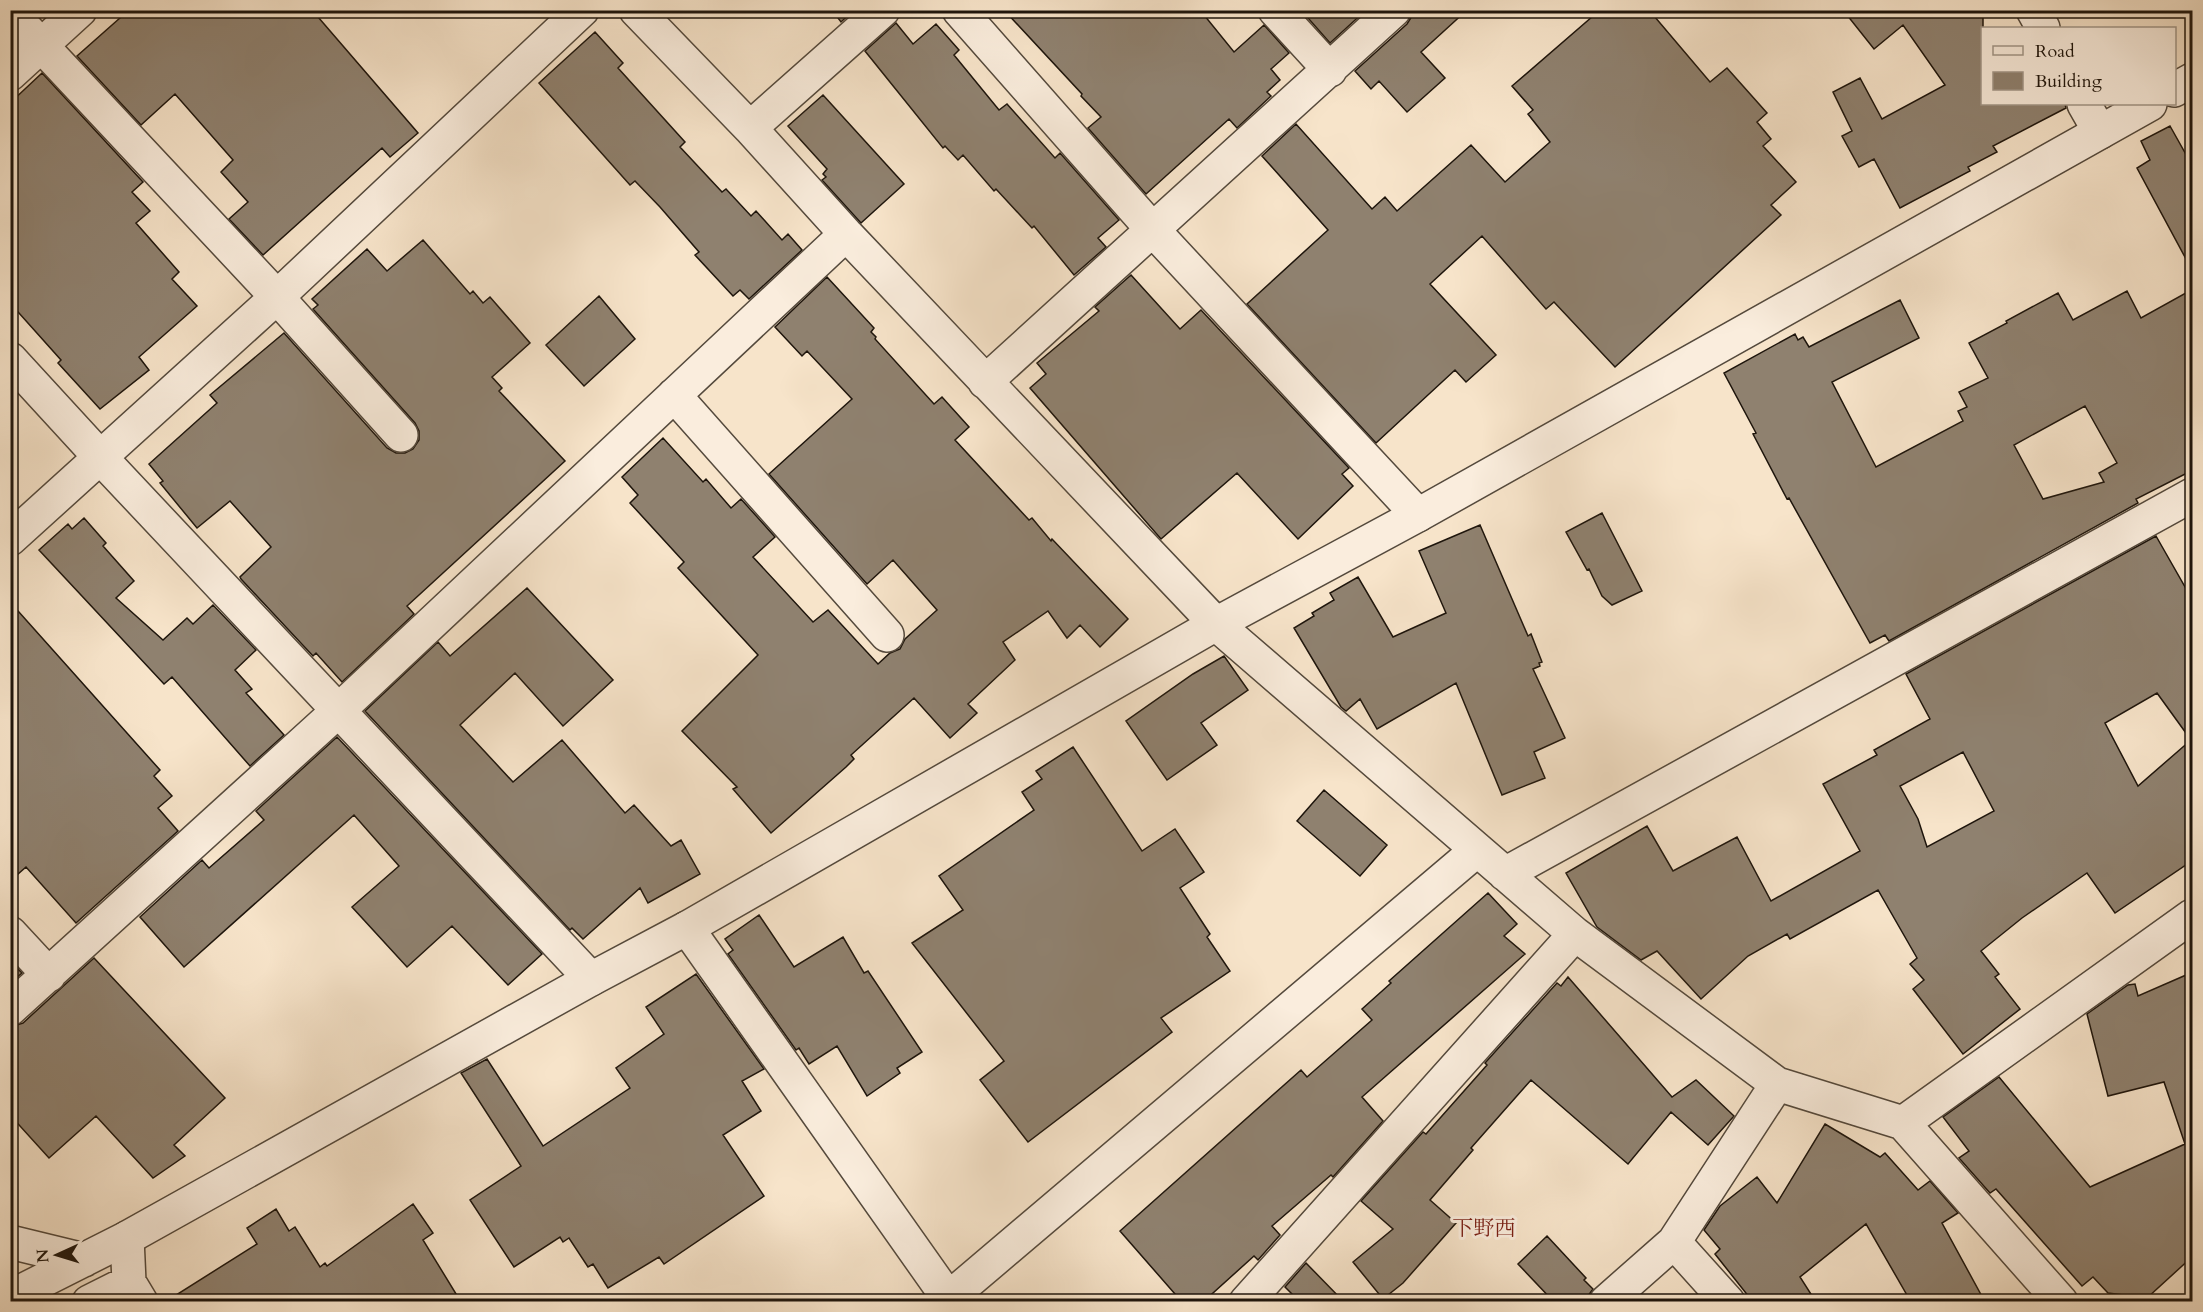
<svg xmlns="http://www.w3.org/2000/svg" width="2203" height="1312" viewBox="0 0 2203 1312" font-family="Cardo,'Noto Serif JP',serif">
<rect width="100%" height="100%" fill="#f7e4ca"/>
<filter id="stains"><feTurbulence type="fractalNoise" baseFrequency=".00333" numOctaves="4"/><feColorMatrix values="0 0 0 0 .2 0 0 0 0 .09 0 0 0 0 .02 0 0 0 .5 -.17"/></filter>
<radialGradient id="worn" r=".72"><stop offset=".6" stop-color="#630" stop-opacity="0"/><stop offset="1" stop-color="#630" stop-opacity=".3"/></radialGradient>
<path fill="#8f816f" stroke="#1e150c" stroke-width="1.5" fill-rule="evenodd" d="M129,10H312L418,133L390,157L382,148L263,255L229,219L248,202L221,172L233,160L175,94L141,125L77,56Z
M832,10H854L841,22Z
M1004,10H1200L1234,52L1264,25L1289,53L1271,69L1280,80L1267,92L1271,96L1237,128L1229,119L1146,194L1088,128L1101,117L1081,96L1082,94Z
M1301,10H1366L1330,43Z
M1412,10H1467L1421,52L1445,78L1407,112L1379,81L1371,89L1355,71L1407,24L1412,16Z
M1600,10H1649L1710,82L1727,68L1767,113L1757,122L1771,139L1763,146L1796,182L1771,205L1781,215L1615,367L1554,302L1546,309L1482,236L1430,284L1496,355L1466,382L1455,370L1376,443L1247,304L1328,230L1262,156L1296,124L1372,209L1385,197L1397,211L1471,145L1505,182L1550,142L1528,114L1533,110L1512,86Z
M1843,10H1983V104H2065L2066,108L1993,146L1997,152L1968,167L1970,171L1900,208L1874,159L1859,167L1842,136L1852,131L1833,92L1860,78L1882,119L1945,85L1903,25L1874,49Z
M896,23L913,44L936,24L959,50L954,55L999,110L1007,104L1055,158L1060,153L1119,220L1098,238L1106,247L1074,275L1034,226L1032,228L996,189L994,191L963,155L958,160L945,146L943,148L865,51Z
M595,32L623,63L618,68L685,142L680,147L722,192L726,189L751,216L756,211L782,240L788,234L802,250L749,299L740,290L733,296L695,255L699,252L660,207L635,181L630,185L539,83Z
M42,73L143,182L132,192L150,211L136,223L179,272L172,279L197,306L139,357L149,370L100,409L58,363L61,360L10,303V103Z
M823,95L904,184L861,223L822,180L826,177L823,174L827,169L788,126Z
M2170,126L2193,167V272L2137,168L2150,160L2141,141Z
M423,240L470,294L473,291L483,303L490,297L530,343L492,377L502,388L499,391L565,461L407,606L414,614L342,682L316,653L313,656L241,579L240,577L271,547L230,501L197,528L160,483L163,481L149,464L217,403L210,395L284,333L387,448L396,453H405L413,449L419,440V431L415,423L313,309L318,305L312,299L367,249L387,271Z
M1131,275L1180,329L1201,310L1349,468L1342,474L1353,486L1298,539L1237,473L1161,539L1030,388L1046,374L1037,363L1099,311L1095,307Z
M827,277L874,328L871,332L876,337L875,339L934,404L942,397L969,427L955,440L1029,520L1032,518L1051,541L1052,539L1128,619L1100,647L1080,625L1067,638L1048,611L1003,642L1015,660L968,704L977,713L950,738L914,698L851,755L854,759L846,767L771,833L733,789L737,787L682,731L758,655L678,568L684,562L630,503L638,495L622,477L663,438L703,482L706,479L731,508L741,499L775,537L753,557L813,622L828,610L878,664L890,653L900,649L905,639L937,610L893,560L867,584L769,474L852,399L807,351L802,356L775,327Z
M2193,289V470L2136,499L2138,503L1889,641L1885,635L1870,643L1789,498L1787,499L1753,434L1756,433L1724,373L1795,334L1798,340L1803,337L1809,347L1900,300L1919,338L1832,382L1876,467L1963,421L1958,411L1967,407L1959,392L1988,378L1969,343L2007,323L2006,321L2058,293L2073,320L2127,291L2141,318ZM2085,406L2117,463L2099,473L2104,482L2043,499L2014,445Z
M599,296L635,339L584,386L546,345Z
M1602,513L1642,591L1612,605L1602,596L1589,569L1587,570L1566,532Z
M84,518L106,543L103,546L134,581L116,598L163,640L187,618L193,624L213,605L256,650L235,670L252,689L246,693L284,735L250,766L172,677L164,684L39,550L68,524L72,529Z
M1480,525L1528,636L1531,634L1542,662L1539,663L1540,666L1533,669L1565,738L1534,752L1545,778L1502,795L1456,683L1377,729L1360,699L1346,711L1341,707L1294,628L1314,616L1312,613L1334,600L1330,593L1358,577L1393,637L1446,613L1419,551Z
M2156,536L2193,601V860L2115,913L2087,873L2022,918L1981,951L1999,974L1995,977L2020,1009L1963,1054L1913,989L1924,980L1910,964L1917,958L1878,890L1790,939L1787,934L1748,956L1701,999L1657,951L1641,960L1597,927L1566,873L1647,826L1673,871L1737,837L1771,901L1860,851L1823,784L1877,755L1874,750L1930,719L1906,674ZM2157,693L2191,740L2138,786L2105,723ZM1963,752L1994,811L1927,847L1918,819L1900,786Z
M527,588L613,680L563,726L515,673L460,725L513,782L562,740L625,813L634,805L671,846L681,840L700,874L648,903L640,888L583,939L572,928L570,930L365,711L438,642L450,656Z
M10,602L160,770L154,776L172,796L158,808L178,831L76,923L26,867L10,881Z
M1224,656L1248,690L1201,723L1217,745L1167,780L1126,721L1193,674Z
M337,737L542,954L508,985L452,926L407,967L352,907L399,866L354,815L184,967L140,917L202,860L209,868L264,820L256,811Z
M1073,747L1142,851L1175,829L1204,872L1180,888L1210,934L1207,937L1230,971L1161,1018L1172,1032L1028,1142L980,1080L1004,1061L912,943L963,910L939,876L1034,810L1022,792L1042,779L1036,771Z
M1324,790L1387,845L1360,876L1297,821Z
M1488,893L1517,924L1504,936L1525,954L1362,1097L1383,1121L1333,1177L1331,1175L1272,1226L1280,1235L1258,1260L1254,1256L1203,1302H1182L1120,1231L1301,1070L1307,1077L1372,1020L1362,1009L1391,983L1389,981Z
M759,915L794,967L843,937L864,973L868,971L922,1052L897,1068L900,1073L867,1096L837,1046L809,1064L799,1048L796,1050L728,954L733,950L725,939Z
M94,958L225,1098L174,1145L185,1156L153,1178L96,1116L49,1158L10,1115V1027L23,1023Z
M10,961L22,973L10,983Z
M2193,972V1256L2147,1298L2108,1293L2093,1277L2082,1286L1996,1189L1990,1193L1959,1158L1969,1151L1943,1117L1999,1077L2090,1187L2185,1144L2164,1082L2108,1096L2087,1014L2128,985L2135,984L2138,996Z
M696,974L764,1069L742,1081L761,1111L723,1135L764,1196L664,1264L659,1257L608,1288L593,1264L588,1267L569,1238L563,1242L560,1237L514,1267L470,1200L521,1166L461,1073L487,1059L543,1146L630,1088L616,1068L664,1034L646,1007Z
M1568,977L1672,1097L1696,1080L1734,1116L1708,1145L1671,1112L1628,1164L1531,1080L1471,1148L1473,1150L1430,1200L1456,1223L1403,1283L1383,1299L1353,1262L1393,1229L1361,1201L1423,1132L1426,1134L1487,1065L1485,1063L1557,983L1561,986Z
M1825,1124L1880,1157L1885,1153L1918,1190L1930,1181L1958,1213L1942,1223L1985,1302H1911L1866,1224L1800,1277L1816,1302H1753L1715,1254L1720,1249L1704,1230L1720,1206L1757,1177L1777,1203Z
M413,1204L433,1233L423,1240L461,1302H165L257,1244L247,1228L276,1209L289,1231L295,1227L320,1267L325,1263L327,1266Z
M1547,1236L1586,1278L1584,1280L1593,1289L1588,1296V1302H1554L1518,1264Z
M1306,1263L1344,1302H1300L1285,1287Z"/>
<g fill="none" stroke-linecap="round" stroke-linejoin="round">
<defs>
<path id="minor" d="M636,10L750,128L846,234L1216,624L1575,934L1777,1084L1903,1123L2061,1302
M959,10L1152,229L1418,515
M1275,10L1330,70
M2033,10L2043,28
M10,12L277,297L401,435
M10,74L80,10
M2084,104L2100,132
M750,128L883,10
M10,359L100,457L591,979
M985,382L1394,10
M674,395L887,635
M10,539L277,297L582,10
M1505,874L2192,495
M687,928L951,1302
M10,933L49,975
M10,1009L339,710L846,234
M1903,1123L2192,916
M127,1238L129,1282L141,1302
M949,1298L1477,850
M89,1302L129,1282
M1246,1302L1575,934
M1606,1302L1674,1242
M1728,1302L1674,1242L1777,1084"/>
<path id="tertiary" d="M2174,90L2192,80
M10,1242L84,1260
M10,1297L127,1238L591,979L687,928L1216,624L1418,515L2150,104"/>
</defs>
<use href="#minor" stroke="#54493c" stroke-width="36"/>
<use href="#tertiary" stroke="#54493c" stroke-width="36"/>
<use href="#minor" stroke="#faeddd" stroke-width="33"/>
<use href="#tertiary" stroke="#faeddd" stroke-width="33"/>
</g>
<g text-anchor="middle" stroke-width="6" stroke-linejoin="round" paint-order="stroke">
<g font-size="21" fill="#7a1f14" stroke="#faeddd">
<text x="1484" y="1235">下野西</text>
</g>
</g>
<rect width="2203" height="1312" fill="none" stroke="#f7e4ca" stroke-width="36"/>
<rect x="12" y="12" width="2179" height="1288" fill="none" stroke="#1e150c" stroke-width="3"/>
<rect x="18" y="18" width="2167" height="1276" fill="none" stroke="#1e150c" stroke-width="1.5"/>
<rect x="1981" y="27" width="195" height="78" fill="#faeddd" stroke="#a29789" stroke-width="1.5"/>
<rect x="1993" y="46" width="30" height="9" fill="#faeddd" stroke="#a29789" stroke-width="1.5"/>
<text x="2035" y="57" font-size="18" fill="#1e150c">Road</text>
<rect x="1993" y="72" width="30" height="18" fill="#8f816f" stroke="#a29789" stroke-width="1.5"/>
<text x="2035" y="87" font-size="18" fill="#1e150c">Building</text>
<g transform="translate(57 1255) rotate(266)" stroke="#faeddd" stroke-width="4.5" paint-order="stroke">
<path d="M0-4.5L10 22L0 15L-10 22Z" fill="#1e150c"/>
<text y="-9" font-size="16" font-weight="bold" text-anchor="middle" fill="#1e150c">N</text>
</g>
<rect width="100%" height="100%" filter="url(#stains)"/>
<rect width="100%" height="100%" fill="url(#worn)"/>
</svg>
